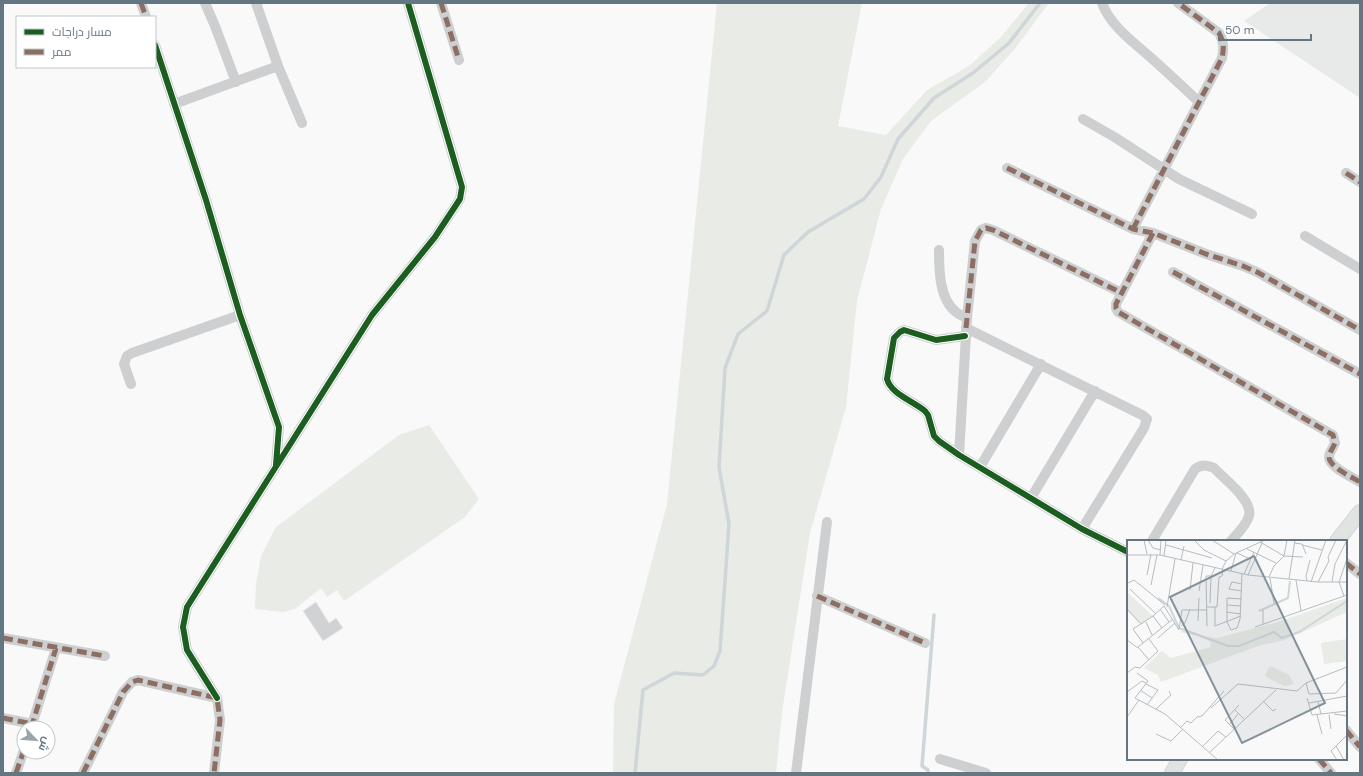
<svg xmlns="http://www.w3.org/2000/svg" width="1363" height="776" viewBox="0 0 1363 776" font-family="'DM Sans',Cairo,sans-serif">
<rect width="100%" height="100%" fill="#f9f9f9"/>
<path fill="#e8e9e9" d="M1270,3H1360V98L1244,21Z"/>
<path fill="#e8ebe6" d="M717,3H862L838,126L886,135L927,90L969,66L1001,37L1029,3H1049L1014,50L985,82L931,121L903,159L881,209L857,301L846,407L810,533L782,712L776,773H613L614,704L667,504Z
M429,425L479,499L465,517L344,601L337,590L327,597L321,588L295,609L283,612L255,609L256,584L261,556L276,527L399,435Z"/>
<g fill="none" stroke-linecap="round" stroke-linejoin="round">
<path stroke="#ced6d9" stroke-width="3.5" d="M635,773L643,690L674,673L703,675L714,666L720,651L729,524L719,467L725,368L738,334L767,311L784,255L808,232L864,199L881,177L898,139L934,98L973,73L1009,43L1040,3
M928,773V770L922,766L934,615"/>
</g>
<path fill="#d0d2d3" stroke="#e8e8e8" d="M316,602L329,623L336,618L343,628L323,641L303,611Z"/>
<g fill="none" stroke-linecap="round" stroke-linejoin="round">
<defs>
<path id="secondary" d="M1337,541L1360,512
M1172,773L1180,759"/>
</defs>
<use href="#secondary" stroke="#d5d6d7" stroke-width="16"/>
<path stroke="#cecfd0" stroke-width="10" d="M141,3L146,17
M205,3L215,26L236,82
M256,3L278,66L302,123
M441,3L459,60
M1102,3C1110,25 1132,41 1149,56C1166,71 1183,87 1199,102
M155,45L206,200L240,315L279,427L276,465
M174,104L278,66
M1083,119L1116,138L1179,179L1252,214
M1007,168L1133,229L1153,233L1206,254L1243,266L1257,272L1360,330
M1346,173L1360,182
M1133,229L1222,58C1224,48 1224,42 1219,33L1178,3
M1153,233L1116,304V308L1118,312L1333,435L1335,443C1333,448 1329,453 1329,457C1329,467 1352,477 1360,482
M1305,236L1360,269
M939,250C939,269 939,299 956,312C959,315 963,316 967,318
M1173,272L1360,374
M966,328L1142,415L1147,419L1144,428L1082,529
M965,336L936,340L904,330L900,332L894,338L887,379C891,394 913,401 925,411L928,415L934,436L939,441L959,455L1082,529L1128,552
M131,384L124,364L127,356L132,353L240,315
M959,455L967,318L975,241L981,230L986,228L993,230L1122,293
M980,467L1041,364
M1031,498L1095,391
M1152,541L1195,469C1202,464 1206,465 1214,468C1224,479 1253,500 1249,516C1246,526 1237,534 1231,541
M1346,563L1360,574
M817,596L925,643
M3,638L105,656
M217,698L187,650L183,627L187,607L372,315L435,237L460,199L462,187L408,3
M3,718L33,724
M31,728L56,648
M1346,730L1360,747
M940,759L986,773
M1319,759L1331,773
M16,773L24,750
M83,773L123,692L132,682L138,680L217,698L220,720L214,773
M796,773L827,522"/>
<use href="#secondary" stroke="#e1e2e2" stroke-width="14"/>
<path stroke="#8d6e63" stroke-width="5" stroke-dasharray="10 5" stroke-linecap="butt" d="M141,3L146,17
M441,3L459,60
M1007,168L1133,229L1153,233L1206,254L1243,266L1257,272L1360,330
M1346,173L1360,182
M1133,229L1222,58C1224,48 1224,42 1219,33L1178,3
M1153,233L1116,304V308L1118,312L1333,435L1335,443C1333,448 1329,453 1329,457C1329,467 1352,477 1360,482
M1173,272L1360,374
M966,328L975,241L981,230L986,228L993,230L1122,293
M1346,563L1360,574
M817,596L925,643
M3,638L105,656
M3,718L33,724
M31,728L56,648
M1346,730L1360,747
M1319,759L1331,773
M16,773L24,750
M83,773L123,692L132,682L138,680L217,698L220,720L214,773"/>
<defs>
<path id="cycleway" d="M155,45L206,200L240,315L279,427L276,465
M965,336L936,340L904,330L900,332L894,338L887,379C891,394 913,401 925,411L928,415L934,436L939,441L959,455L1082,529L1128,552
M217,698L187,650L183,627L187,607L372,315L435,237L460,199L462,187L408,3"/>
</defs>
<use href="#cycleway" stroke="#fff" stroke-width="8"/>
<use href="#cycleway" stroke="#1b5e20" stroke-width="6"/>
</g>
<g transform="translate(1127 540)">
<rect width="220" height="220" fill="#f9f9f9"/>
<path d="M0,52L26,76L14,85L0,70ZM220,58V72L158,100L134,105L34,142L31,135L17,128L35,111L44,118L84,107L83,101L71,96L52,92L58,89L79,97L91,98L151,82ZM220,99V121L197,124L194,103ZM143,126L162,135L167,144L157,146L141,138L138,135Z" fill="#e8ebe6"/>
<path fill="none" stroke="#ced6d9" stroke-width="2" d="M31,58L42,66L52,88L101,106H112L147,92L155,98L172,92L220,61M132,71L161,58L163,41"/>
<path fill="none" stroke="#b5bdc3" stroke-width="1" d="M17,0L20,14M21,0L26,8L34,10M85,0L107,14M68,1L77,10L99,21M133,2L157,16L176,17M167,3L175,4L179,14M39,5L85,18M175,5L195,10M120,9L149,23M110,13L123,19M0,15H33L121,35L191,42H220M33,15L34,0M37,16L39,0M54,20L57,6M95,29L99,21L107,14L138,0M104,31L109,13M117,34L127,12M20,35L24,14M121,35L135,3M142,37L147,26L157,16L160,0M143,38L147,63M162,39L168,0M169,40L174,71M180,41L179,36L183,20M184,42L199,0M191,42L202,21L201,17L209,0M205,42L208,24L220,0M1,43L7,40L38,65M115,44L105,42L102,49L115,51M24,45L30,15M3,49L29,74M63,50L66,23M72,51L76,25M217,56L212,42L220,19M83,63L84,36L88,28M100,65L114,66M40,67L48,19M80,67H90L92,37L95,36L96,30M88,67V86L114,76M0,69L13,83M33,69L42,82M136,70V84M99,72L114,74M26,76L35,88M71,81L72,58M19,82L25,95M100,82L104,90L110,88L113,79L115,34M100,82V58L115,59M54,86L58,83L63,69M80,86L79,36H84M128,87L220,55M52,89L55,70H80M31,98L48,83M0,100L11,108M16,103L6,89L26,76L37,66L52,90M22,120L11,107L46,79M220,127L179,143L182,154L209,153L220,140M0,133L8,127L13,128L31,111L22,99M10,133L21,141L8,158L38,174L91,220M19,144L31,150L20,165M13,150L25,158M0,152L15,141L19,143M180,158L185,175L220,171M136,161L146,171L149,169M191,162L194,174M182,163L220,156M84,168L111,144L170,151L179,143M29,169L44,155L42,151M108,170L117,179M207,174L220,176M190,175L195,194M202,175L204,189M0,177L12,160M102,185L111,174M54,187L60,181L64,183L70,177L75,176L97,151M107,189L98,180L112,165M29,194L44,201L56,189M76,206L91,191L99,197M209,206L217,220M83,212L149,150M210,220L204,211L220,195"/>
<path fill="#84929c" fill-opacity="0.15" stroke="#84929c" stroke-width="2" d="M127,16L198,163L115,203L43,57Z"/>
<rect width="220" height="220" fill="none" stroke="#657683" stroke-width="2"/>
</g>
<rect width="1363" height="776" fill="none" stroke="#657683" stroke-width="8"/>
<rect x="16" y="16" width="140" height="52" fill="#ffffff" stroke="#c1c8cd"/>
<rect x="24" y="29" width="20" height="6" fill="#1b5e20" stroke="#c1c8cd"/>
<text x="52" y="36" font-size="12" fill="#657683">مسار دراجات</text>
<rect x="24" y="49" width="20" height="6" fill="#8d6e63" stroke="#c1c8cd"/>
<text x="52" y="56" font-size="12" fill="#657683">ممر</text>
<g transform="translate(36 740) rotate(116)"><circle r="19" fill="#ffffff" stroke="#c1c8cd"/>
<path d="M0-3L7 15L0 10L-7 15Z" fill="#99a4ac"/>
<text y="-6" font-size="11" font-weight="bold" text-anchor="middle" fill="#657683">ش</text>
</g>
<path d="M1219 34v6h92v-6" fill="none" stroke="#657683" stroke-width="2"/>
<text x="1225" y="34" font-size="12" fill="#657683" stroke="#ffffff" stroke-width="3" paint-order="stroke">50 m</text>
</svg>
